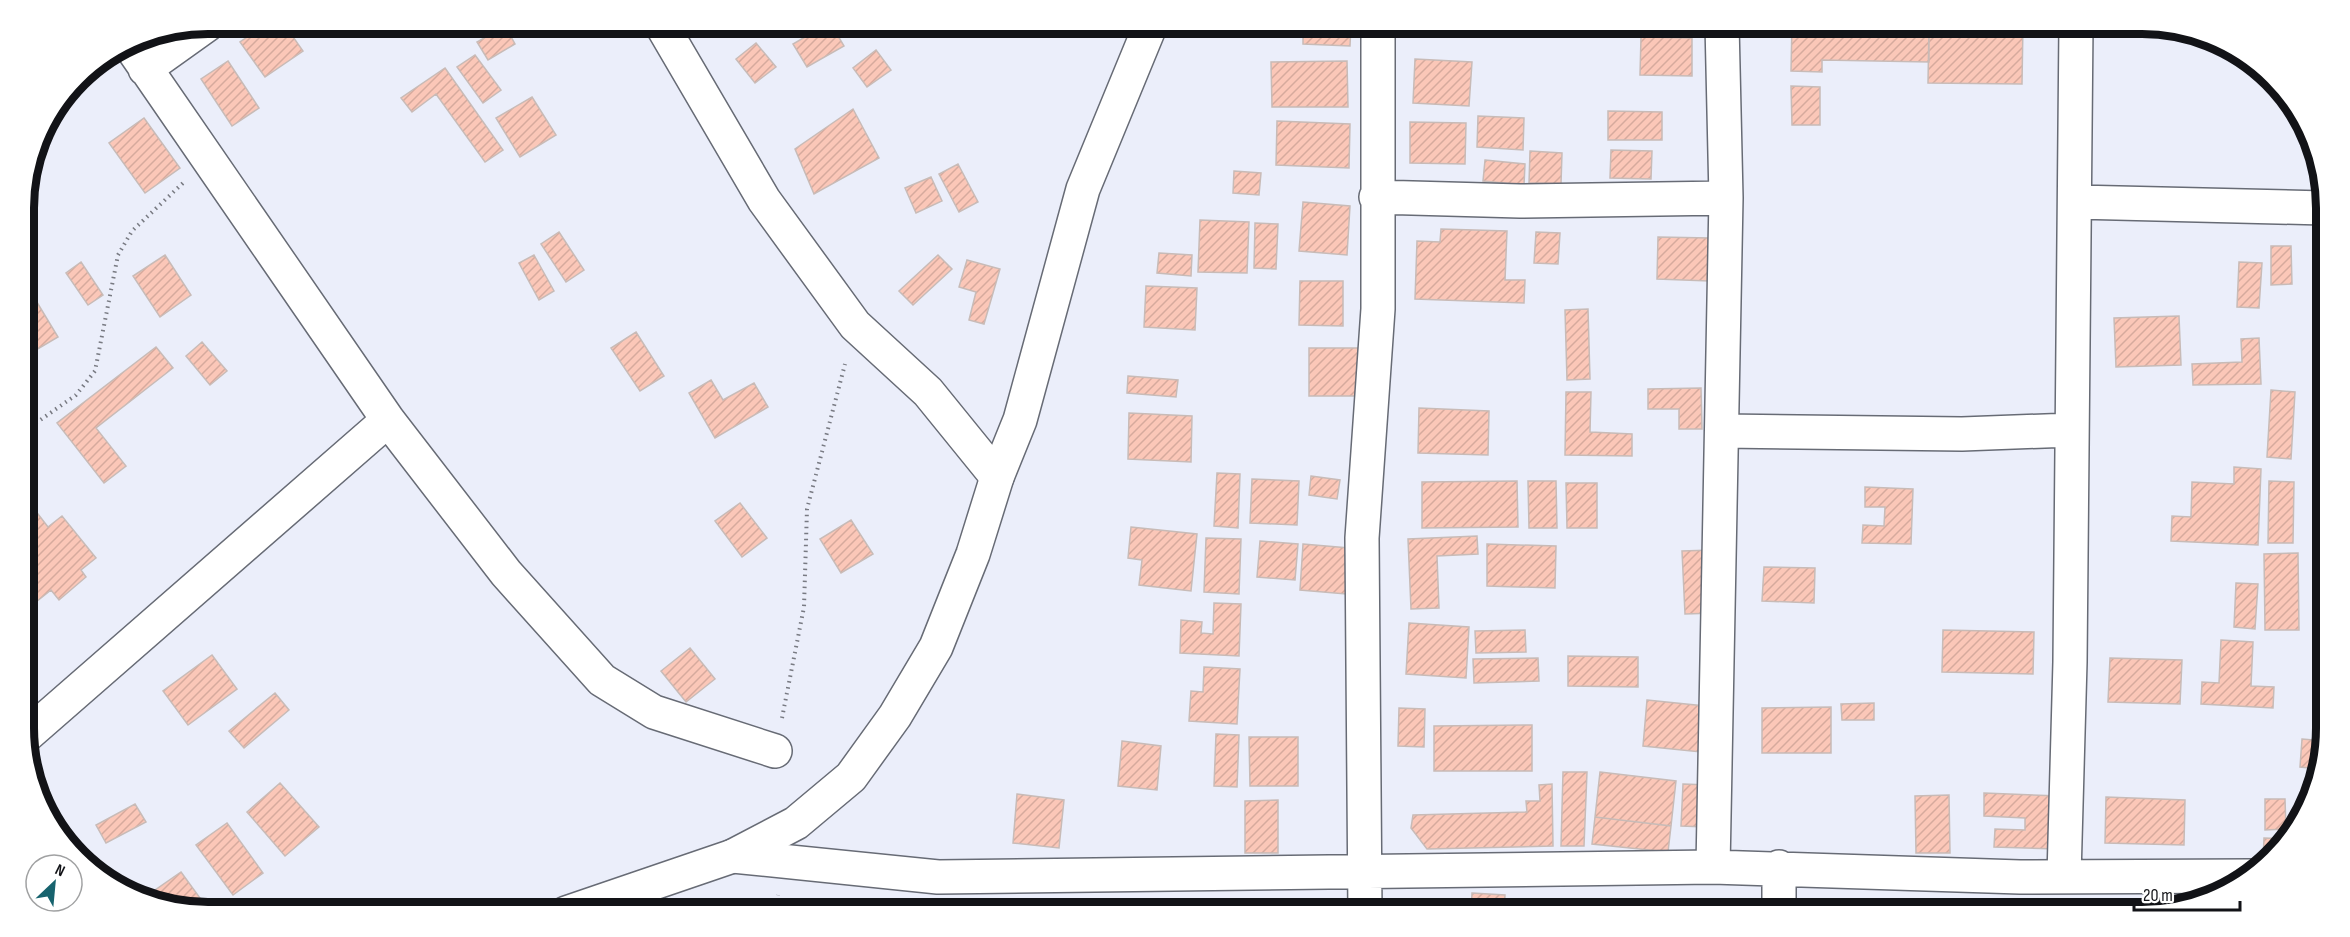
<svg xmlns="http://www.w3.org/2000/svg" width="2350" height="937" viewBox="0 0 2350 937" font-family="'Sofia Sans Condensed',sans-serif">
<defs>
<pattern id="building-hatch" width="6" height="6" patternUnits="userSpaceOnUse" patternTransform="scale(1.5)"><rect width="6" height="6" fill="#fbc7b8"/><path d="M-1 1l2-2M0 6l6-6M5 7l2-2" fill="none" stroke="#d6aa9d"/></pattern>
</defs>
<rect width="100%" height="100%" fill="#ebeefa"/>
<path fill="url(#building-hatch)" stroke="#c8bbb7" stroke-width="1.5" d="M266,24H284L303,51L265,77L240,42Z
M827,24H831L844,46L807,67L793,44Z
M1303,24H1351L1350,46L1303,44Z
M1792,24H1929V62L1822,60V72L1791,71Z
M1929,24H2023L2022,84L1928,83Z
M505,26L515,44L488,60L477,42Z
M1641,37L1692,38V76L1640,75Z
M756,43L776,67L755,83L736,59Z
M876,50L891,70L867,87L853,68Z
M475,55L501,90L483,103L457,67Z
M1415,59L1472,62L1469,106L1413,103Z
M228,61L259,108L232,126L201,79Z
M1347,61L1348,107H1272L1271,62Z
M445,68L503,150L485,162L436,94L412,112L401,98Z
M1791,86L1820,87V125H1792Z
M532,97L556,135L520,157L496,118Z
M853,109L879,158L814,194L795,149Z
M1608,111L1662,112V140H1608Z
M1478,116L1524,118L1523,150L1477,147Z
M144,118L180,168L145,193L109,143Z
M1277,121L1350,124L1349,168L1276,165Z
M1410,122L1466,123L1465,164L1410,163Z
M1611,150L1652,151L1651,179L1610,178Z
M1530,151L1562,153L1561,184L1529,183Z
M1485,160L1525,164L1524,185L1483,181Z
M958,164L978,202L959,212L939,174Z
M1234,171L1261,173L1259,195L1233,193Z
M931,177L942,201L916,213L905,188Z
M1303,202L1350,206L1347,255L1299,251Z
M1200,220L1249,222L1247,273L1198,272Z
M1255,223L1278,224L1276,269L1254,268Z
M1441,229L1507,231L1505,280H1525L1524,303L1415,299L1417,241L1440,242Z
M559,232L584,270L566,282L541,244Z
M1536,232L1560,233L1558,264L1534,263Z
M1658,237L1710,238L1709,281L1657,279Z
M2271,246H2291L2292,284L2271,285Z
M1159,253L1192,255L1191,276L1157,273Z
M165,255L191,295L160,317L133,276Z
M534,255L554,291L539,300L519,263Z
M938,255L952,269L913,305L899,291Z
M967,260L1000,269L984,324L969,320L976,292L959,287Z
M81,262L103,295L88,305L66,273Z
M2239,262L2262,263L2259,308L2237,307Z
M2315,263H2325V309H2317Z
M1300,281H1343V326L1299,325Z
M1146,286L1197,288L1195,330L1144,327Z
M32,294L58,337L36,350L25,332V299Z
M1588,309L1590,379L1567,380L1565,310Z
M2179,316L2181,365L2116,367L2114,318Z
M636,332L664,376L640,391L611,348Z
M2259,338L2261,384L2193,385L2192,364L2242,362L2241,339Z
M202,342L227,371L210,385L186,356Z
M156,347L173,368L96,428L126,466L104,483L57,423Z
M1309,348H1364V396H1309Z
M1128,376L1178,380L1176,397L1127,393Z
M711,380L723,400L754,383L768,407L715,438L689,393Z
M1701,388L1702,429H1679V409H1648V389Z
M2271,390L2295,392L2291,459L2267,457Z
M1566,392H1591L1590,432L1632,434V456L1565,455Z
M1419,408L1489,411L1488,455L1418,453Z
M1129,413L1192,416L1191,462L1128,459Z
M2234,467L2261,469L2258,545L2171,541L2172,516L2191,517L2192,482L2234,484Z
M1217,473L1240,474L1238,528L1214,526Z
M1311,476L1340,480L1337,499L1309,495Z
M1252,479L1299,481L1297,525L1250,523Z
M1517,481L1518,527L1422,528V482Z
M1528,481H1556L1557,528H1529Z
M2269,481L2294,482L2293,543H2268Z
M1566,483H1597V528H1567Z
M1865,487L1913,489L1911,544L1862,543L1863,525L1884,526L1885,507H1865Z
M740,503L767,538L742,557L715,521Z
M38,514L48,527L62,516L96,558L81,570L86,577L59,600L51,590L36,602L27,590L26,523Z
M851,520L873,554L841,573L820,539Z
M1131,527L1197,534L1191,591L1139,585L1142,560L1128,558Z
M1477,536L1478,554L1437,556L1439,608L1411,609L1408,539Z
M1206,538L1241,539L1239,594L1204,592Z
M1260,541L1298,544L1295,580L1257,577Z
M1303,544L1349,548L1346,594L1300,590Z
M1487,544L1556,546L1555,588L1487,586Z
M1712,550L1715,613L1685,614L1682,551Z
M2298,553L2299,630H2265L2264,554Z
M1764,567L1815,568L1814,603L1762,601Z
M2236,583L2258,584L2255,629L2234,627Z
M2314,591H2326V617H2313Z
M1214,603L1241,604L1239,656L1180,653L1181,620L1202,622L1201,633L1213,634Z
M1409,623L1469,627L1466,678L1406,674Z
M1525,630L1526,652L1476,653L1475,631Z
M1943,630L2034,632L2033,674L1942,672Z
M2221,640L2253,642L2251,686L2274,687L2273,708L2201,704L2202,682L2219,683Z
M690,648L715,679L686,702L661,671Z
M212,655L237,689L188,725L163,691Z
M1568,656L1638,657V687L1568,686Z
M1538,658L1539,681L1474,683L1473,659Z
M2110,658L2182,660L2180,704L2108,702Z
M1204,667L1240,669L1237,724L1189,721L1191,691L1203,692Z
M275,693L289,710L244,748L229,731Z
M1647,700L1705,706L1701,752L1643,746Z
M1874,703V720H1842L1841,704Z
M1831,707V753H1762V708Z
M1399,708L1425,709L1424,747L1398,746Z
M1532,725V771H1434V726Z
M1216,734L1239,735L1237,787L1214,786Z
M1249,737H1298V786H1250Z
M2302,739L2324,741L2319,769L2300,767Z
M1122,741L1161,746L1157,790L1118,786Z
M1563,772H1587L1584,846H1561Z
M1600,772L1676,781L1671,826L1595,817Z
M280,783L319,827L285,856L247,812Z
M1552,784L1553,846L1427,849L1411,828L1413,815L1527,812L1526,801H1540L1539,785Z
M1683,784L1708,785L1706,827L1681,826Z
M1984,793L2059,796L2057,849L1994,847L1995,829L2025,830V818L1984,816Z
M1017,794L1064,800L1059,848L1013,843Z
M1949,795L1950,853H1916L1915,796Z
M2106,797L2185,800L2184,845L2105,843Z
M2265,799H2285L2286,829L2265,830Z
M1278,800V853H1245V801Z
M135,804L146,822L106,843L96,825Z
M1595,817L1671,826L1668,852L1592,844Z
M227,823L263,873L233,895L196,845Z
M2264,838L2289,839L2268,861H2263Z
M181,872L208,909L204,912L155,904L148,895Z
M1472,893L1505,895L1504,913H1471Z
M1912,899L1970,904V913H1911Z
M1719,900L1748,902L1747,913H1718Z
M1854,900L1904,903V913H1854Z
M1203,901V913H1153L1152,902Z
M2042,903H2100V913H2042Z
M2133,905L2179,908L2154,913H2132Z"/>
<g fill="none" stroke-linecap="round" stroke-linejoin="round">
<defs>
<path id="minor" d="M661,24L764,200L855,325L928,392L997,477
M129,44L388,420L506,573L602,680L654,712L775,751
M145,69L208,24
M1376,197L1520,201L1726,198
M2076,202L2324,208
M1723,431L1962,434L2071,430
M27,735L388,420
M733,856L938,877L1713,867L2020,877L2251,876
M1713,867L1726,198L1722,24
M1779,867V913
M2064,876L2070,662L2076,24
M1365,913L1362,538L1378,309V24"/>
<path id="secondary" d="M566,913L733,856L796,823L851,777L895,716L936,647L973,554L997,477L1020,420L1083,189L1151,24"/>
</defs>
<use href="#minor" stroke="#676b75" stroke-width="36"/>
<use href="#secondary" stroke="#676b75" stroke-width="36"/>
<path stroke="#787a82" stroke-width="4" stroke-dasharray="1.5 4.5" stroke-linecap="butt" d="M26,430L76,395L95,371L118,255L132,231L183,183
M782,718L804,607L807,509L845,364
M775,913L778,895"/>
<use href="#minor" stroke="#fff" stroke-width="33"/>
<use href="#secondary" stroke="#fff" stroke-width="33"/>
</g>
<path d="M0 0H2350V937H0ZM208 34H2142A174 174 0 0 1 2316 208V728A174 174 0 0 1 2142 902H208A174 174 0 0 1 34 728V208A174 174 0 0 1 208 34Z" fill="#fff" fill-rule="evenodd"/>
<path fill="none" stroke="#121317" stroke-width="8" d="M208 34H2142A174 174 0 0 1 2316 208V728A174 174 0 0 1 2142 902H208A174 174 0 0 1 34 728V208A174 174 0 0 1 208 34Z"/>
<g transform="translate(54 883) rotate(26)"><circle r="28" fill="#ffffff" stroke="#a0a1a2" stroke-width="1.5"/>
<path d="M0-4.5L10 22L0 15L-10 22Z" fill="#17636e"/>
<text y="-9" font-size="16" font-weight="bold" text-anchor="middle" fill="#121317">N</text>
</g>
<path d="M2134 901v9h106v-9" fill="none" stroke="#121317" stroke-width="3"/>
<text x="2143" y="901" font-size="18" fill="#121317" stroke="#ffffff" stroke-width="4.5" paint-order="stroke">20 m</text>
</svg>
